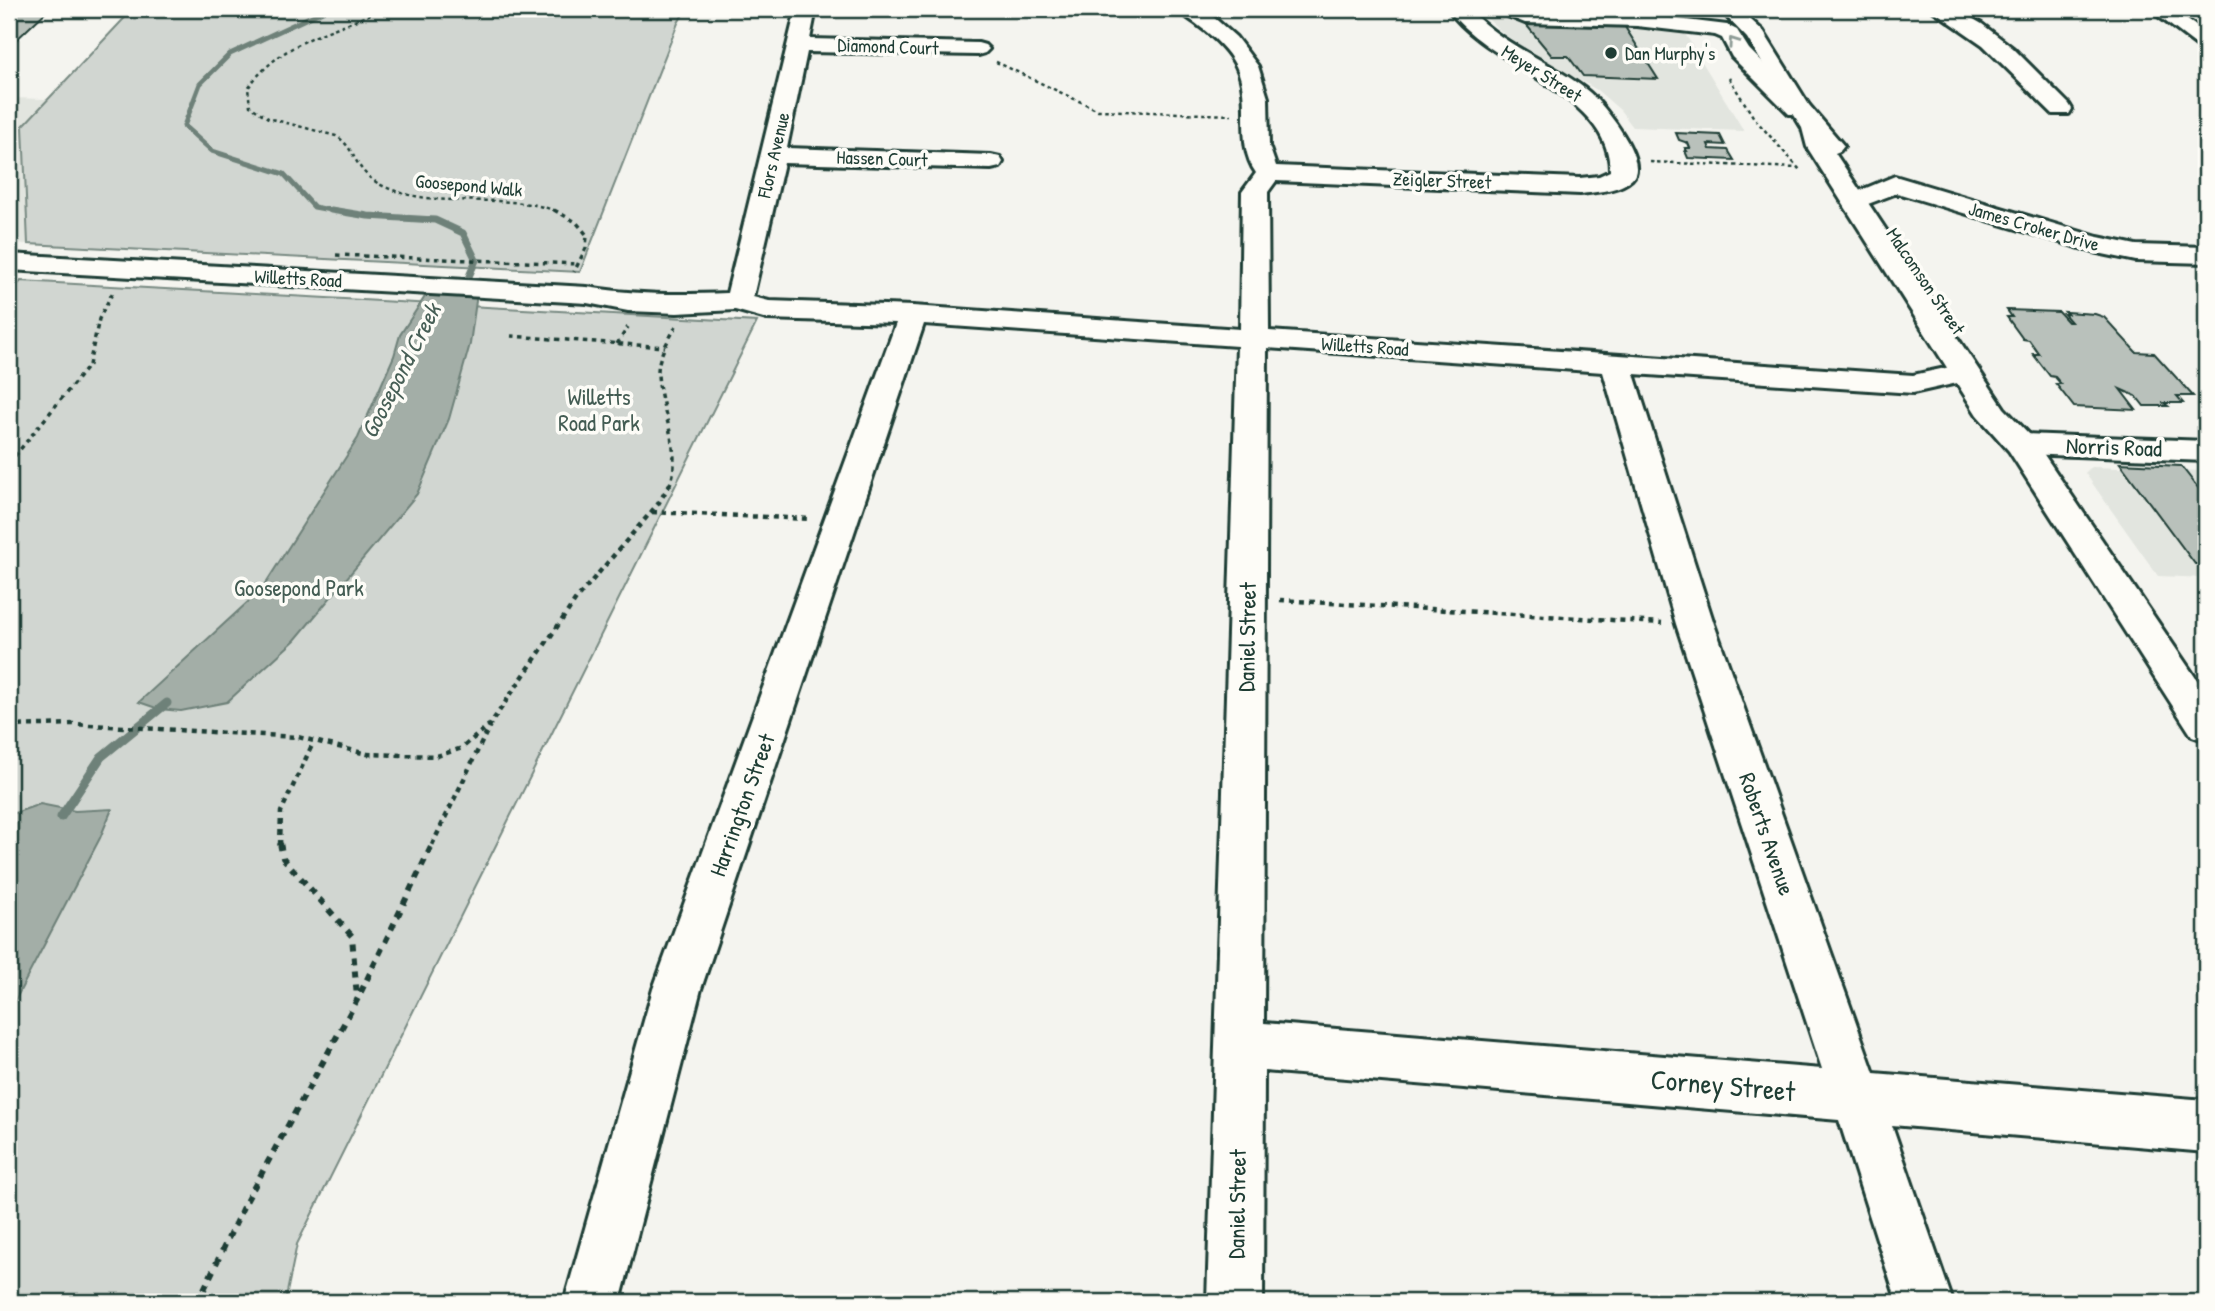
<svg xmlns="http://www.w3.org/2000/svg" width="2215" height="1311" viewBox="0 0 2215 1311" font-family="'Patrick Hand',sans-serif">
<rect width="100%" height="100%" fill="#f4f4ef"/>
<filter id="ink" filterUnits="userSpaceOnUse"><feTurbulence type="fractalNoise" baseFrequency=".0143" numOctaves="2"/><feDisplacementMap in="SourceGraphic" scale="14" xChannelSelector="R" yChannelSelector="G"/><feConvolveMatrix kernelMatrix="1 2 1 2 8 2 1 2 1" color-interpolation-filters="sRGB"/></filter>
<g filter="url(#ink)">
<path fill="#e2e5df" d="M1477,9H1670L1744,131L1633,127L1620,110L1597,90L1524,48L1504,34Z
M9,98L47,99L23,127L28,244L9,243Z
M2091,467L2206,471V578L2158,576L2085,473Z"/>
<path fill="#d1d6d1" stroke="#788a82" stroke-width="2" d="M133,9H686L678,23L580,272L28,244L23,126Z
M21,281L757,322L297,1244L285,1302H9V294Z"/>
<path fill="#a3aea7" stroke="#6e8179" stroke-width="2" d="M428,292L477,294L470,344L449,419L417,494L295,640L227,702L181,711L159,709L139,702L262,589L358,438L394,356L400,335Z
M40,804L75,811L112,809L100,838L9,1012V815Z"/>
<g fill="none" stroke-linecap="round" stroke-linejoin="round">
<path stroke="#6e8179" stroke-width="5" d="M327,9L230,54L200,84L184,126L212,151L284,174L314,207L341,212"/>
<path stroke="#6e8179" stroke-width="7" d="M331,210L368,216L435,220L463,233L476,260L464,288"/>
<path stroke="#6e8179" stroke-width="9" d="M61,817L101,757L167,703"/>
</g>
<path fill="#b9c1bb" stroke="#1f3d34" stroke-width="2" d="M9,9H49L13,43H9Z
M1523,21L1623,24L1658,79L1583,76L1568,56H1552Z
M1676,133L1720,135L1725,145L1708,144L1710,149L1728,150L1734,160L1688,158L1685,151H1687L1685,148H1690L1688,143L1679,140Z
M2007,310L2059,312L2068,322H2071L2064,314H2067L2065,312L2095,314L2104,317L2136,352L2154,353L2193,396H2177L2183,403H2164L2168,406H2144L2136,396L2120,389L2136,410L2074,407L2056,384H2061L2055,377L2050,376L2033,354H2039L2029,340L2023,339L2007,317H2012Z
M2120,463L2181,466L2206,498V564H2195Z"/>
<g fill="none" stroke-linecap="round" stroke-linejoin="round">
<defs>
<path id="minor" d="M796,9H816L810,39L978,43L985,45L989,49L985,53L978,55L807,52L787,148L991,155L1000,157L1003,162L1000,167L991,169L784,163L753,297L769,301L913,306L1240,329L1242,192L1256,173C1234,142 1253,101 1236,66C1228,50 1214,37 1199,26C1192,20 1183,16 1178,9H1201L1211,15L1236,37L1258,66L1268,98L1269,146L1276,166L1580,178L1599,176L1610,171C1611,93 1489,68 1448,9H1469C1505,48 1550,60 1589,92C1603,104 1650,161 1632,179C1619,191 1596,192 1580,194L1276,181L1268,192L1269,331L1913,375L1964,364L1975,367L1979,373L1975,379L1913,393L1634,374L1714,624L1874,1073L2206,1100V1152L1892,1125L1953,1302H1897L1839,1120L1264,1071L1263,1302H1207L1237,346L924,324L701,989L620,1302H564L653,989L896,323L767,319L735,310L677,313L628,311L587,303L9,270V254L587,287C634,295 679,295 727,293ZM1267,348L1603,372L1676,624L1822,1069L1264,1023Z
M1497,9L1637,14L1727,25L1737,30L1749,49L1808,109L1805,114H1789L1732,57L1722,38L1715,35L1637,26L1525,23L1500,13Z
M1931,9H1956L1982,24L2013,48L2069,104L2072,109L2069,114H2053L1983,45Z
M2149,9H2172L2206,33V49L2199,47Z
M1895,176L2098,237L2136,245L2206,247V263L2136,261L2093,252L1897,193L1868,204L1859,201L1855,196L1859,191Z
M2021,434L2206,441V461L2021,454L2010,451L2005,444L2010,437Z"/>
<path id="major" d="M1719,9H1739L1763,31L1809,105L1844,146L1840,151L1835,153L2004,408L2032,437L2206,693V741L2192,736L2009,451L1977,415L1807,147L1802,128L1747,38Z"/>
</defs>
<use href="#minor" stroke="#1f3d34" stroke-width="6"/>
<use href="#major" stroke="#1f3d34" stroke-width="6"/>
<path stroke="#1f3d34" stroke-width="2.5" stroke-dasharray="3.5 3.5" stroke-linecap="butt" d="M383,9C332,32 282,40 248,88L250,106L268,118L336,136C357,148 352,171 383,186C439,212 503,190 559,212
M996,62L1098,110L1232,115
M1729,78L1754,118L1801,171
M1650,162L1798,168"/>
<path stroke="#1f3d34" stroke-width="3.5" stroke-dasharray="4.5 4.5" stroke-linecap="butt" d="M554,210L576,222L587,235L586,248L574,272
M336,255L579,264
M511,336L665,347
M617,344L628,327
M9,463L89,365L99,319L114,290
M669,486C685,455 658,405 658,372C658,355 669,340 676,326"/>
<path stroke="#1f3d34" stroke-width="4.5" stroke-dasharray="5 5" stroke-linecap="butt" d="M652,512L811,519
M1280,600L1662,623
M9,726L73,724L298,737L367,754L437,756L462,748L489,725
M280,845L281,812L313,743
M432,845L491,723L577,598L658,504L670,484"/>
<path stroke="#1f3d34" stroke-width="6" stroke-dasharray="7 7" stroke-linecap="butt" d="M280,843L283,858L352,936L357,998
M198,1302L242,1209L357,1000L433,843"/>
<use href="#minor" fill="#fdfcf7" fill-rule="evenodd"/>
<use href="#major" fill="#fdfcf7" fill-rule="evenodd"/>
</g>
<defs><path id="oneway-chevron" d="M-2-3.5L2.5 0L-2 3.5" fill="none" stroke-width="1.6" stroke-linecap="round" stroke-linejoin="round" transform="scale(1.75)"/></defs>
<use stroke="#8e9c96" href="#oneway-chevron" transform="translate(1733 42) rotate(-125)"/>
</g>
<circle fill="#1f3d34" stroke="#fdfcf7" stroke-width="2.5" cx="1611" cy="53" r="7"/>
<g text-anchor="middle" stroke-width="7" stroke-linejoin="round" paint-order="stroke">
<g font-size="19" fill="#1f3d34" stroke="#fdfcf7">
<text transform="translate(888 46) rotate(2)" y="7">Diamond Court</text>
<text transform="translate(1542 73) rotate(32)" y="7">Meyer Street</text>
<text transform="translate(773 155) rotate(-77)" y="7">Flors Avenue</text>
<text transform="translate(882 158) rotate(2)" y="7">Hassen Court</text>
<text transform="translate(1442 180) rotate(2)" y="7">Zeigler Street</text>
<text transform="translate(469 185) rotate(5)" y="7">Goosepond Walk</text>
<text transform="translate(2034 226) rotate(16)" y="7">James Croker Drive</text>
<text transform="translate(298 278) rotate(3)" y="7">Willetts Road</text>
<text transform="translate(1926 281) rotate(56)" y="7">Malcomson Street</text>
<text transform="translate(1365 346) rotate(4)" y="7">Willetts Road</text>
</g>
<g font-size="19" fill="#1f3d34" stroke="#fdfcf7" text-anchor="start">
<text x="1625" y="60">Dan Murphy's</text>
</g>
<g font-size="23" fill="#435c53" stroke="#fdfcf7">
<text x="599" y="405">Willetts<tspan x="599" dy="26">Road Park</tspan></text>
<text x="299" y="596">Goosepond Park</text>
</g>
<g font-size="23" fill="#1f3d34" stroke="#fdfcf7">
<text transform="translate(2114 447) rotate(2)" y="8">Norris Road</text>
<text transform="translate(1247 637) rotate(-89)" y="8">Daniel Street</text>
<text transform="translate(742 805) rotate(-70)" y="8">Harrington Street</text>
<text transform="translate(1767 834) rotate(71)" y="8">Roberts Avenue</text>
<text transform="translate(1237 1204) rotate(-89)" y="8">Daniel Street</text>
</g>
<g font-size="24" font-style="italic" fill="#475f56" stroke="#fdfcf7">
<text transform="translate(401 371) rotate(-63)" y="8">Goosepond Creek</text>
</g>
<g font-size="28" fill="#1f3d34" stroke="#fdfcf7">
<text transform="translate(1723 1085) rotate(5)" y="10">Corney Street</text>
</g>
</g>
<rect width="2215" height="1311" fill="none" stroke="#fdfcf7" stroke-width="35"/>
<rect x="18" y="18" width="2180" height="1276" fill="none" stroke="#1f3d34" stroke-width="2.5" filter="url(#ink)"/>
</svg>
